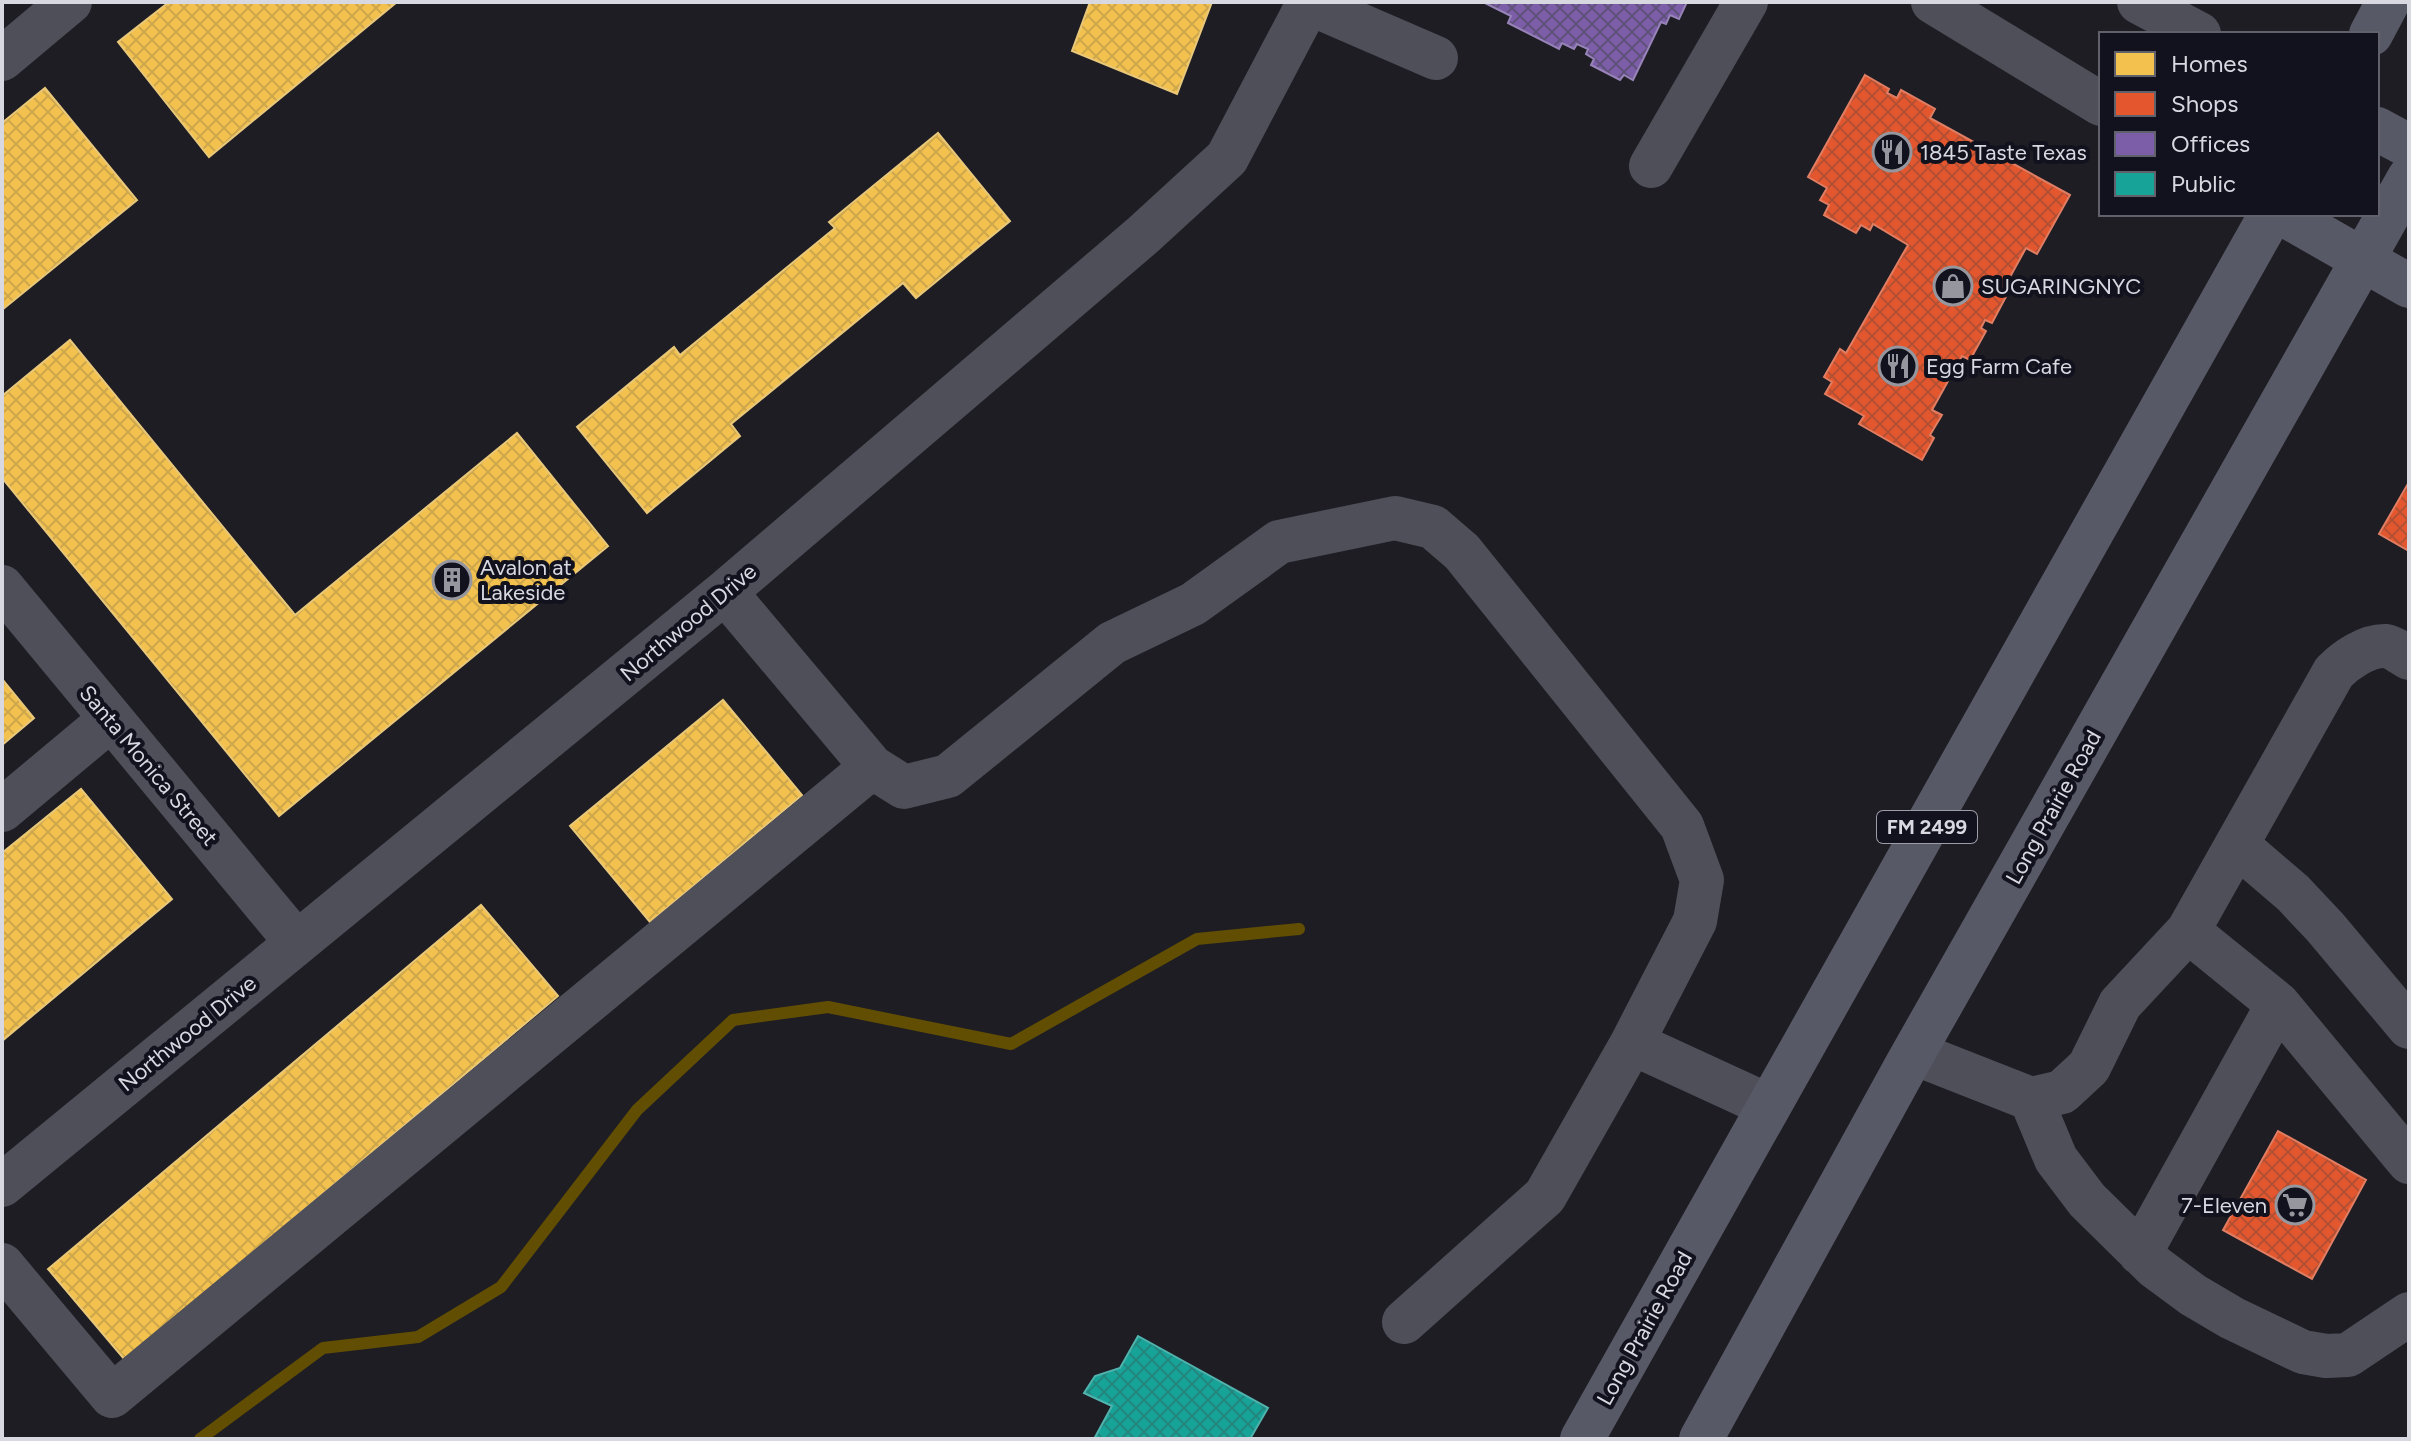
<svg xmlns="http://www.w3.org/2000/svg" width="2411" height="1441" viewBox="0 0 2411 1441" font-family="Figtree,sans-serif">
<defs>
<pattern id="homes-cross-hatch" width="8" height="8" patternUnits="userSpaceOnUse" patternTransform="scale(2)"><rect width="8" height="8" fill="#f2c14e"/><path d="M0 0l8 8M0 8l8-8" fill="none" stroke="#cea74c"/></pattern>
<pattern id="shops-cross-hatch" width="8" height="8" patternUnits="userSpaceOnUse" patternTransform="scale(2)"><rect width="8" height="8" fill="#e4572e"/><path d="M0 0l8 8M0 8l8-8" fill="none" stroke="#b35034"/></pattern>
<pattern id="offices-cross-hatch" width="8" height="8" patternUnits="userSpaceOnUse" patternTransform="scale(2)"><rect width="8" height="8" fill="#7b5ea7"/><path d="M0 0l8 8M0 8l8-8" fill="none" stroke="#60517a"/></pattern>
<pattern id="public-cross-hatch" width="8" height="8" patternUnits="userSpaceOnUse" patternTransform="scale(2)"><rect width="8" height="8" fill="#17a398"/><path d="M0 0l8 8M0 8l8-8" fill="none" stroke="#23867e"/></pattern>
</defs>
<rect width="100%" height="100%" fill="#1d1d23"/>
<path fill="url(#homes-cross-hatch)" stroke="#eac87a" stroke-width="2" d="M169,2H397L209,157L118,42Z
M1090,2H1212L1177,94L1072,51Z
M45,88L137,200L2,310V123Z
M938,133L1010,221L916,298L903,283L731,424L740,436L647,513L577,427L674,347L680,355L835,228L829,222Z
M70,340L295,615L517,433L608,546L279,816L2,478V396Z
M2,679L34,718L2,745Z
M723,700L802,795L650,922L570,826Z
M81,789L172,899L2,1041V853Z
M481,905L558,996L125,1360L48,1269Z"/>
<path fill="url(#shops-cross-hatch)" stroke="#e07e63" stroke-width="2" d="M1865,75L1889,89L1887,93L1897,98L1901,90L1935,109L1930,118L2070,195L2037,254L2026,248L2005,286L2010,289L1992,323L1985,320L1981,328L1986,331L1970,360L1962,356L1932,410L1942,415L1930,435L1934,438L1922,460L1859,424L1864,416L1825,394L1832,382L1824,377L1840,349L1846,353L1908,245L1873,224L1870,230L1861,225L1856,233L1824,215L1829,205L1820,200L1827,188L1808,177Z
M2409,482V551L2379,534Z
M2278,1131L2366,1180L2312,1279L2223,1230Z"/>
<path fill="url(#offices-cross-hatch)" stroke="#9783b8" stroke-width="2" d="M1483,2H1687L1679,19L1670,15L1666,24L1661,22L1633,80L1624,75L1620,80L1591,65L1594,59L1586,54L1588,49L1577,44L1574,49L1562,43L1559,49L1508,23L1511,16Z"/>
<path fill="url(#public-cross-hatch)" stroke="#51b3ae" stroke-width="2" d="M1138,1336L1268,1408L1250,1439H1094L1112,1406L1084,1393L1095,1376L1120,1368Z"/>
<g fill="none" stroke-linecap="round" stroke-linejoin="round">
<path stroke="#624e03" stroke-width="12" d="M200,1439L323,1348L418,1337L501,1287L637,1110L733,1020L828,1007L1011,1044L1197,939L1299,929"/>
<path stroke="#4e4f59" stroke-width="44" d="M1933,2L2101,104
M2139,2L2199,34
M1309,3L1436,58
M2,59L70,2
M1651,166L1746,2
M2,587L297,943
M725,592L872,767L904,787L948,776L1112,643L1193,604L1279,542L1395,518L1433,527L1462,552L1682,826L1702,880L1695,921L1632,1043
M2,810L111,719
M2237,845L2293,893L2325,927L2409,1027
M2188,931L2278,1004L2409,1162
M1914,1053L2031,1099L2062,1092L2089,1067L2120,1004L2188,931L2334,672C2346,660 2367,645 2386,646C2393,647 2402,654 2409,658
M2031,1099L2056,1159L2087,1200L2155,1267L2193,1295L2232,1318L2303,1352L2326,1356L2348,1355L2409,1314
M2,1185L725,592L1143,235L1227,158L1309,2
M2140,1253L2278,1004
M2,1265L112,1396L872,767
M1404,1322L1545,1196L1632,1043L1769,1106"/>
<path stroke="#585966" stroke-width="44" d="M2371,34L2388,2
M2377,129L2409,146
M2283,214L2409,286
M1582,1439L2271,214
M1701,1439L1906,1066L2409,178"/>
</g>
<defs>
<symbol id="restaurant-ring" viewBox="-11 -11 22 22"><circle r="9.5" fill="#11121d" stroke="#96979e" stroke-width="1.5"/><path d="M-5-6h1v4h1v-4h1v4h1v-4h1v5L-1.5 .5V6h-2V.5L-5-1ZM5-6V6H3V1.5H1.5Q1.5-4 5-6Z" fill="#96979e"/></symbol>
<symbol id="shop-ring" viewBox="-11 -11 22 22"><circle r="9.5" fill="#11121d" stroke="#96979e" stroke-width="1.5"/><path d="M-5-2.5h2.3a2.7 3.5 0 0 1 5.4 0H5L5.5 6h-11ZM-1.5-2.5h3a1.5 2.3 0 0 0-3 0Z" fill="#96979e"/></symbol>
<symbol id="building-ring" viewBox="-11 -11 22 22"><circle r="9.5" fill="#11121d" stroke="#96979e" stroke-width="1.5"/><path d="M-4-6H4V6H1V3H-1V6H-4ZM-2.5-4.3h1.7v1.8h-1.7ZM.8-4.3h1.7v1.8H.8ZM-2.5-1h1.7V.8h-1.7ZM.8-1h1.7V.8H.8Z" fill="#96979e"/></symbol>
<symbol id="supermarket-ring" viewBox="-11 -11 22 22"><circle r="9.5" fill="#11121d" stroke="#96979e" stroke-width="1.5"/><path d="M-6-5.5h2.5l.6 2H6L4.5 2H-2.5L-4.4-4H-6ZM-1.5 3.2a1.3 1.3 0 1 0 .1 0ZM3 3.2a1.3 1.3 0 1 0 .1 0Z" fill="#96979e"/></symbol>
</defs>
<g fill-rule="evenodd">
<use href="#restaurant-ring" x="1870" y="130" width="44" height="44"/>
<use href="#shop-ring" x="1931" y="264" width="44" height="44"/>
<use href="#restaurant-ring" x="1876" y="344" width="44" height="44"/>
<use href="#building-ring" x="430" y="558" width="44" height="44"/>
<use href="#supermarket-ring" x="2273" y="1183" width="44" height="44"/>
</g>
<g text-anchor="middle" stroke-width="8" stroke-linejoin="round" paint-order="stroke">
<rect fill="#11121d" stroke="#9c9da6" stroke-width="2" x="1877" y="811" width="100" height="32" rx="6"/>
<g font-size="20" font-weight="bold" fill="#d7d8e0">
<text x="1927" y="834">FM 2499</text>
</g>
<g font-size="22" fill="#d7d8e0" stroke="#11121d" text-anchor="start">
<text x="1920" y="160">1845 Taste Texas</text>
<text x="1981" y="294">SUGARINGNYC</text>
<text x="1926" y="374">Egg Farm Cafe</text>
<text x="480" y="575">Avalon at<tspan x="480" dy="25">Lakeside</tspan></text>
<text x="2267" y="1213" text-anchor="end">7-Eleven</text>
</g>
<g font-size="22" fill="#d7d8e0" stroke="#11121d">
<text transform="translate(688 622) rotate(-40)" y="8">Northwood Drive</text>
<text transform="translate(149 765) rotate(50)" y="8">Santa Monica Street</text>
<text transform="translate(2053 807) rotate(-61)" y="8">Long Prairie Road</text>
<text transform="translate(187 1033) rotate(-39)" y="8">Northwood Drive</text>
<text transform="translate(1644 1328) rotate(-61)" y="8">Long Prairie Road</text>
</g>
</g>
<rect width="2411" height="1441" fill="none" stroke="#d7d8e0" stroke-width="8"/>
<rect x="2099" y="32" width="280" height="184" fill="#11121d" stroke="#60616b" stroke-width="2"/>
<rect x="2115" y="52" width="40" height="24" fill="#f2c14e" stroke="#60616b" stroke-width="2"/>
<text x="2171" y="72" font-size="24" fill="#d7d8e0">Homes</text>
<rect x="2115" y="92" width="40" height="24" fill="#e4572e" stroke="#60616b" stroke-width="2"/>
<text x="2171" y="112" font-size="24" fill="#d7d8e0">Shops</text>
<rect x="2115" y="132" width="40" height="24" fill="#7b5ea7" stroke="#60616b" stroke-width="2"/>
<text x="2171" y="152" font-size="24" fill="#d7d8e0">Offices</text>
<rect x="2115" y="172" width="40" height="24" fill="#17a398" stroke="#60616b" stroke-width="2"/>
<text x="2171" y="192" font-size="24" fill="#d7d8e0">Public</text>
</svg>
